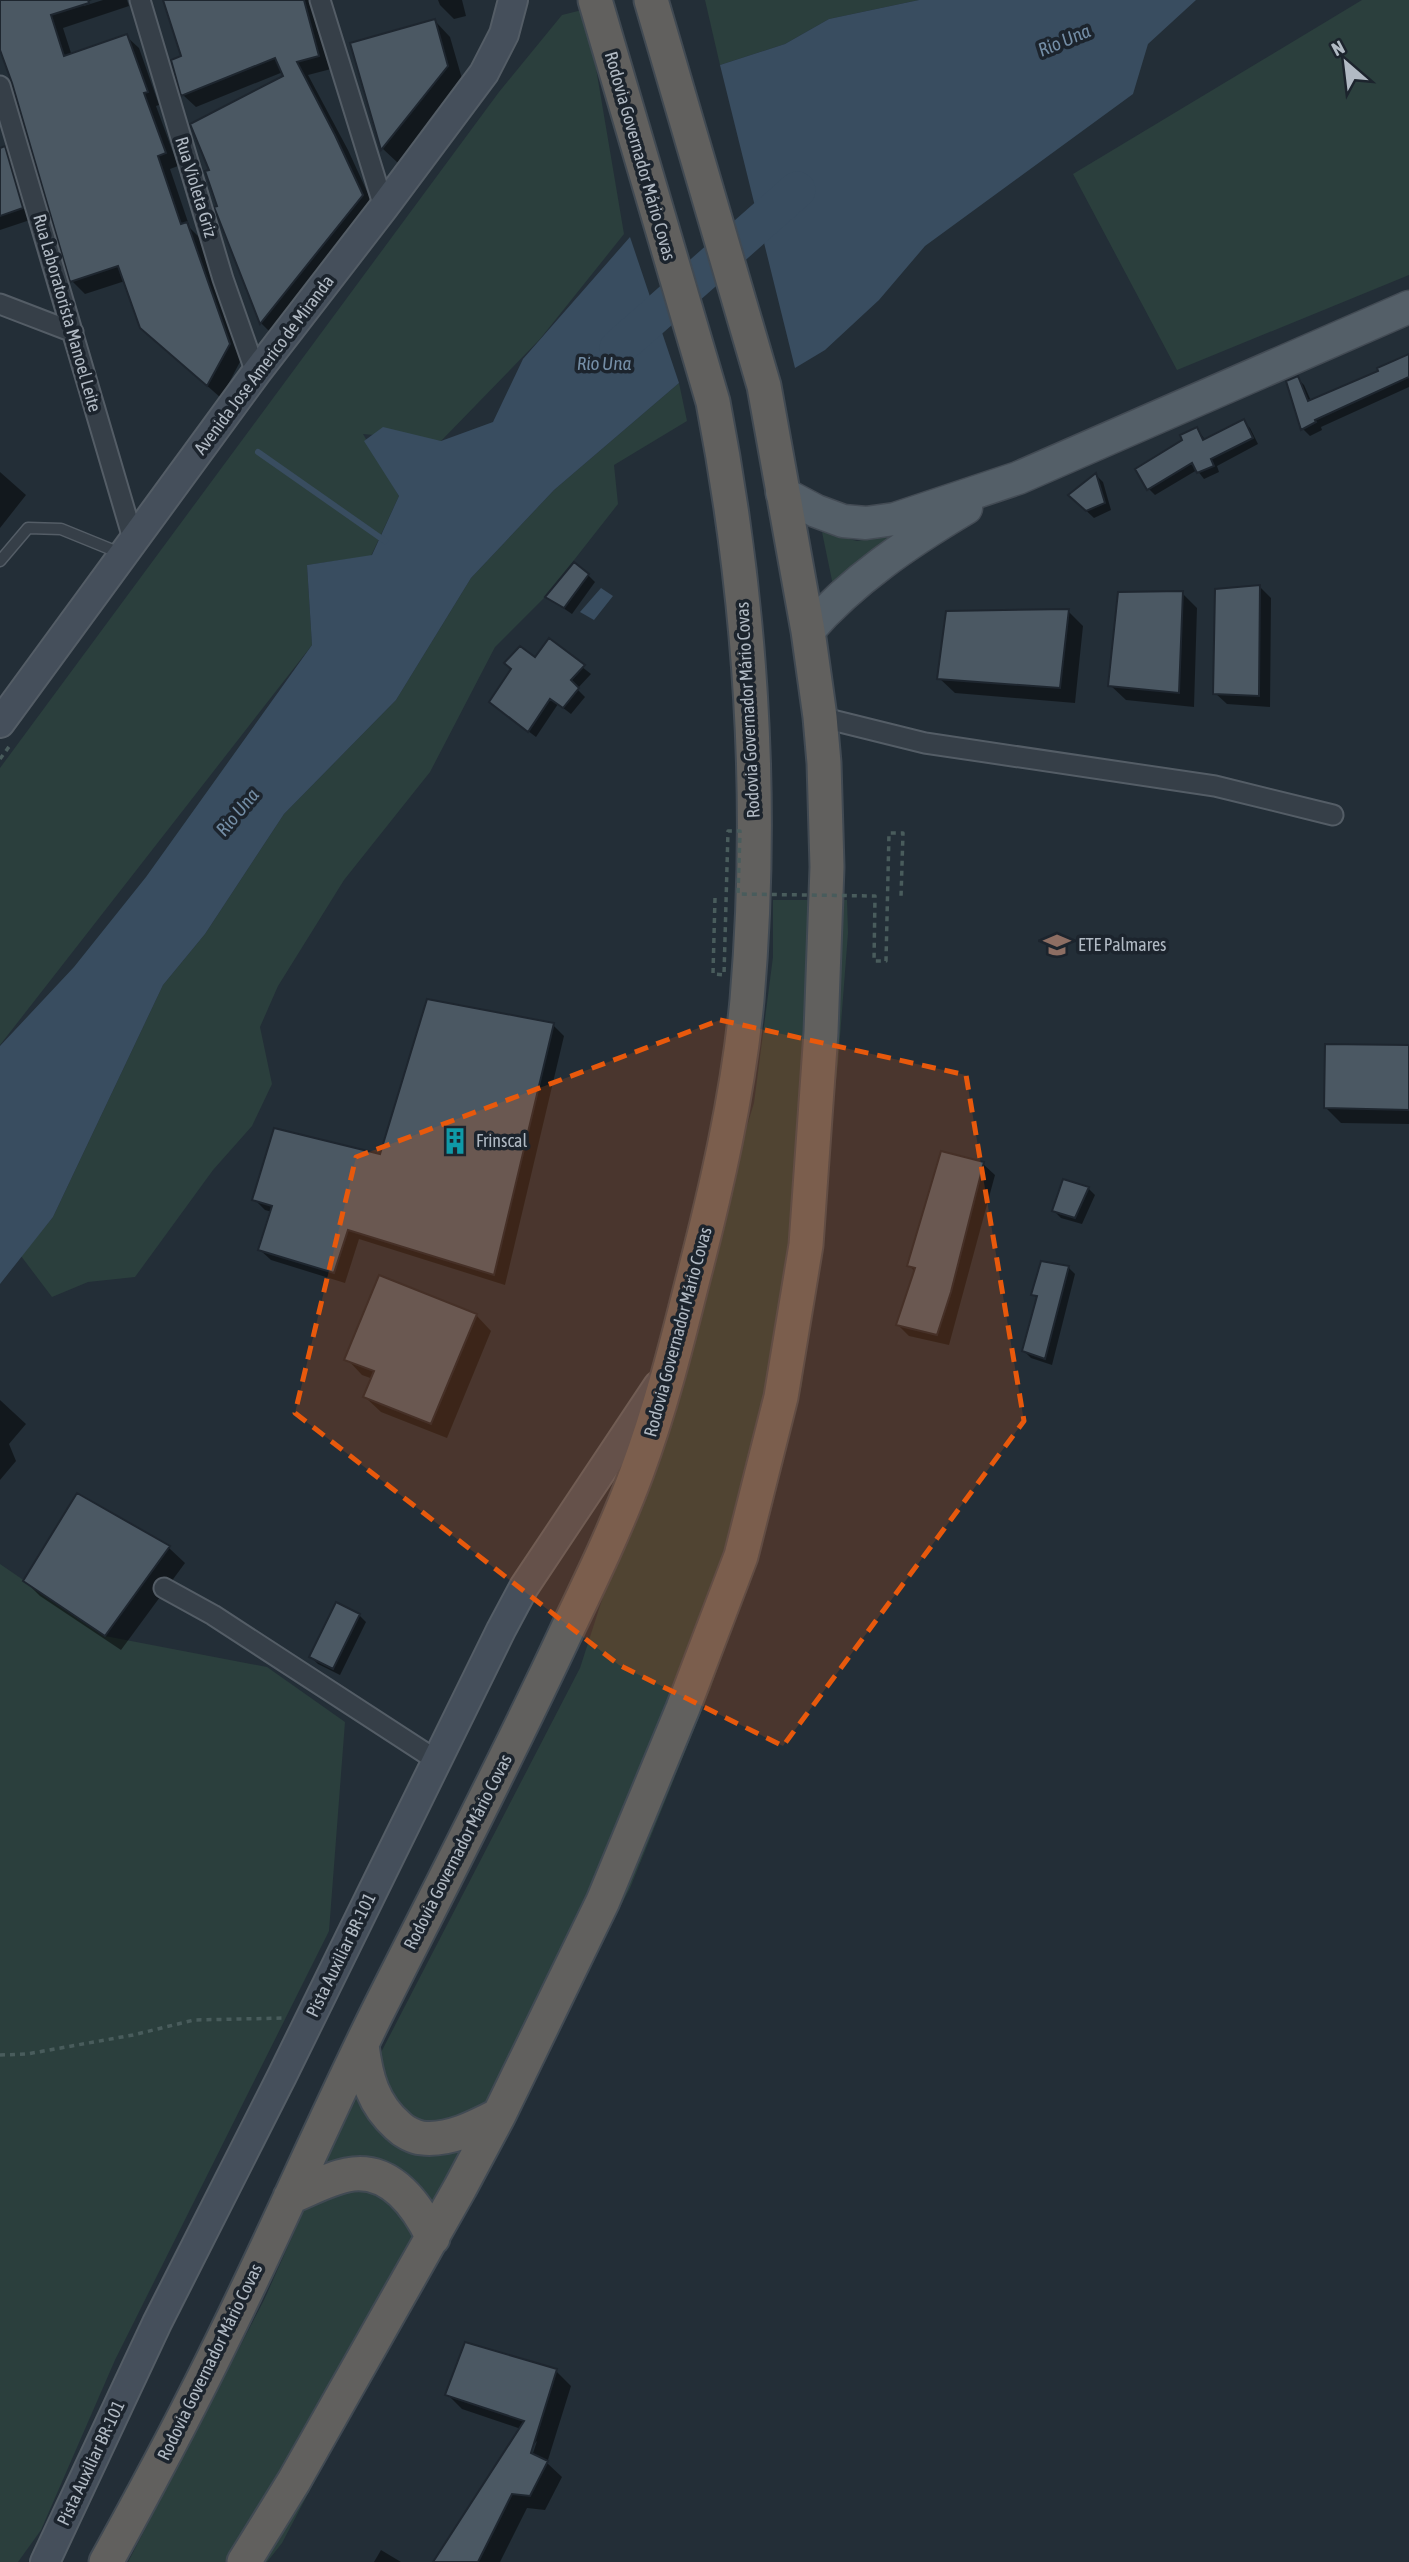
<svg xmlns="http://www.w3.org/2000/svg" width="1409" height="2562" viewBox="0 0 1409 2562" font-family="'Asap Condensed',sans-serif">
<rect width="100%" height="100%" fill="#232e37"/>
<path fill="#2b3f3d" d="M705,0H919L829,19L785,44L720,65Z
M1362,0H1409V275L1177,370L1073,174Z
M586,9L624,234L540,339L441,441L363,434L399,496L371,556L307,565L312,645L0,1045V768L499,92L562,15Z
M679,383L687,421L614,465L618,504L545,597L495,647L430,772L344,880L278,986L260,1027L272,1084L252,1126L213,1170L135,1277L88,1282L52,1297L21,1256L53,1217L163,985L205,934L284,814L396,700L471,578L554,490Z
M925,523L835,595L822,532L857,541L890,535Z
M773,900H847L848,933L838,1063L802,1385L761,1546L710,1690L630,1888L507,2124L421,2140L375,2064L580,1668L626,1525L754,1103L773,957Z
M0,1564L105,1636L267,1667L345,1722L329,1931L115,2360L41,2530L18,2562H0Z
M370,2072L376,2104L452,2152L477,2150L438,2212L433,2201L411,2181L311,2189Z
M334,2180L427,2205L377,2363L282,2543L267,2562H128L264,2300L309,2199Z"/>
<path fill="#394d60" d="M919,0H1196L1148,44L1133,94L925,246L879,300L825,350L795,368L720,65L785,44L829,19Z
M630,237L679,383L554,490L471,578L396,700L284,814L205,934L163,985L53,1217L0,1284V1046L74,967L146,877L312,645L307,565L372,555L399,496L364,441L383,427L441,441L493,422L523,359Z
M601,588L613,596L594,620L580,612Z"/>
<path fill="#0007" fill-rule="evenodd" d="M0,0H92L84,2V6L103,0H127L129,6L63,28L72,56L126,36L139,48L159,105L156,106L178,166L170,169L190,228L199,237L242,358L221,398L155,340L125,281L85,294L72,281L0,43Z
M165,0H312L331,69L308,75L348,150L375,209L273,335L261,323L217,208L285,77L283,72L196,107L183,95V57Z
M438,0H462L466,16L454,19L440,5Z
M435,21L450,37L463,82L398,163L383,149L353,44Z
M5,148L16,160L33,219L0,230V150Z
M1409,357V387L1321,427L1322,430L1310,436L1303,429L1288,382L1297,378L1304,385L1311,401Z
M1243,421L1250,428L1258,444L1217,466L1219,472L1204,479L1197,470L1155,495L1148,488L1184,441L1197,429L1206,441Z
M0,472L26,495L0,528Z
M1096,475L1103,482L1111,510L1094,518L1077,502Z
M588,575L595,582L572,614L547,597Z
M1259,586L1271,598L1270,707L1227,704L1215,693Z
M1182,593L1197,608L1194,707L1126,700L1110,685Z
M1068,611L1083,626L1075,703L955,693L939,678Z
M549,641L591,674L577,689L585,697L571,714L558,704L536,737L499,709Z
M553,1025L564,1036L505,1285L359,1239L345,1283L271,1260L260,1250L272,1212L265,1210L254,1199L382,1156Z
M1409,1047V1124L1341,1123L1325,1107Z
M983,1164L995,1175L949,1345L909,1336L898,1325L915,1272L909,1265Z
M1088,1188L1095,1195L1082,1224L1061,1218L1054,1211Z
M1068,1267L1075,1274L1052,1365L1031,1358L1024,1351L1038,1299L1033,1294Z
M476,1315L491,1331L447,1438L381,1412L365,1397L373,1379L362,1375L347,1359Z
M0,1400L26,1424L9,1444L16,1461L0,1480Z
M78,1495L169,1548L185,1563L121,1650L40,1596L25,1581Z
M359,1615L366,1622L340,1675L318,1664L311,1657Z
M466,2344L556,2371L571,2386L547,2463L562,2477L545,2510L527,2508L500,2562H435L521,2429L462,2409L447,2394ZM537,2441L530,2462L527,2461L532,2446Z
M381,2550L401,2562H374Z"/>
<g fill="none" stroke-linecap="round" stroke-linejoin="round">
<path stroke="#394d60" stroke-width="6" d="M258,452L385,541"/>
<path stroke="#394d60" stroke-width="37" d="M618,348L797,190"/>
</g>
<path fill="#4b5863" stroke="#1e262f" stroke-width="2" d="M0,0H88L89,3L51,15L64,56L127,34L148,92L144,93L166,153L158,156L181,224L187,222L230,344L207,386L140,328L118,266L70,282L12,83L0,50Z
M163,0H304L319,56L297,62L335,135L363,195L260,324L214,207L217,206L205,171L209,170L190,124L283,76L275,58L181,96L171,60L181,56Z
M435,19L448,66L381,150L350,43Z
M5,146L23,208L0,216V148Z
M1409,354V377L1315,420L1316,422L1301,430L1286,381L1298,376L1308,401L1378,371L1377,368Z
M1244,419L1253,438L1211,459L1214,466L1197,473L1192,463L1147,490L1135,469L1182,440L1180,435L1197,427L1203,440Z
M1096,473L1105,503L1086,511L1068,495Z
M574,562L589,574L564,608L545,597Z
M1260,585L1259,696L1213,694L1215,589Z
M1183,591L1179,693L1108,686L1118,592Z
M1069,609L1060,688L937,679L946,611Z
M549,638L585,665L571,680L579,688L563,708L550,699L528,732L489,702L511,669L504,663L520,646L535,657Z
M427,999L554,1023L494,1275L348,1230L334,1273L258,1250L272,1206L252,1200L274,1128L380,1154Z
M1325,1044L1409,1045V1110L1324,1108Z
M941,1151L984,1162L951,1292L937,1335L896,1325L915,1268L907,1266Z
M1063,1179L1089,1187L1075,1218L1052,1211Z
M1041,1261L1069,1266L1045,1359L1022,1351L1037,1296L1031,1295Z
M379,1275L477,1314L431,1424L363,1397L374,1371L344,1360Z
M77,1493L170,1546L105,1636L23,1581Z
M336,1602L360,1614L333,1669L309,1657Z
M465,2342L557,2369L531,2453L548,2461L530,2496L512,2494L478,2562H433L524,2421L445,2395Z"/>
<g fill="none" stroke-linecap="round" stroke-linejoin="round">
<defs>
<path id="service" d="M0,561L28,528L61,529L120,553"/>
<path id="minor" d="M140,0L223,279L256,373
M320,0L384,207
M0,86L134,542
M0,304L73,332
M820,717L925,743L1215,786L1333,815
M164,1588L213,1615L436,1760"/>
<path id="secondary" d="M0,723L256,373L384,207L484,73L504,34L513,0
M45,2562L157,2323L282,2076L501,1630L524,1587L658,1386"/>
<path id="primary" d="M782,493L816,511L843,521L866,523L895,519L1018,478L1409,307
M808,631C852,580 909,542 966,508"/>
<path id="trunk" d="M362,2045C366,2078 373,2104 398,2126C404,2132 414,2137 422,2138C449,2141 476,2127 499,2115
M290,2197C308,2190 327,2179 347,2175C390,2166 417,2205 433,2238
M106,2562C147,2488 187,2413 224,2337C277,2230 324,2120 377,2013C441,1886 507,1759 567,1630C592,1578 617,1526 637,1472C660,1410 676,1347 692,1283C716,1191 738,1095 747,1000C764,800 751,599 713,402L595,0
M244,2562L294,2481L460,2188L499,2115L603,1901L683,1708L741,1556L781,1397L806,1245L821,1032L827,867L824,763L820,717L808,631L764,386L651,0"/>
</defs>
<use href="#service" stroke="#545d66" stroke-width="13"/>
<use href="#minor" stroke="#545d66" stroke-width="23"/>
<use href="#secondary" stroke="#545d66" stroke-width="32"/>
<use href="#primary" stroke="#434b54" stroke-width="35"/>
<use href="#trunk" stroke="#414a53" stroke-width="37"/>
<path stroke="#495c5c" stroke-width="3.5" stroke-dasharray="5 5" stroke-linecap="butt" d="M0,759L11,744
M0,2055L27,2054L133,2035L194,2020L285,2018"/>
<use href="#service" stroke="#363f48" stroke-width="10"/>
<use href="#minor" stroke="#363f48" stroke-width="19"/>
<use href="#secondary" stroke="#454f5b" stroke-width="28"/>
<use href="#primary" stroke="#545f68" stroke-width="32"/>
<use href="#trunk" stroke="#61605e" stroke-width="33"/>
<path stroke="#495c5c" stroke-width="3.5" stroke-dasharray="5 5" stroke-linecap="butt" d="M715,898L713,974L724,975L728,831H740L738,894L875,896L874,961H886L889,833H903L901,897"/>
</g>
<path fill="#e8590c" fill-opacity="0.2" stroke="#e8590c" stroke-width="5" stroke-dasharray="14 9" stroke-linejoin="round" d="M720,1020L966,1075L1024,1421L783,1746L619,1665L295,1413L356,1157Z"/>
<defs>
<symbol id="university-bare" viewBox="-9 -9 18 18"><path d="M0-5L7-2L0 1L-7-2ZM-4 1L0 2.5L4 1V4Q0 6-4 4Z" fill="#8d6e63" stroke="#1c242d" stroke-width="2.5" paint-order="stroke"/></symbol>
<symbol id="building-bare" viewBox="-9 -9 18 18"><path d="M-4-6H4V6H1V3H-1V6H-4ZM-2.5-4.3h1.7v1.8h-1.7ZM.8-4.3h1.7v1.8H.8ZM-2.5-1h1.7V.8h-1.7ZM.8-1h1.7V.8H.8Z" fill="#0f9aa8" stroke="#1c242d" stroke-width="2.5" paint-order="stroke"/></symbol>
</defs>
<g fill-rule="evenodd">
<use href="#university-bare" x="1038" y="926" width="38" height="38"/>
<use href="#building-bare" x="436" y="1122" width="38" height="38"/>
</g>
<g text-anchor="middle" stroke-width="7" stroke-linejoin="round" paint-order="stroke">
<g font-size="18" fill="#b1bac4" stroke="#1c242d">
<text transform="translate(640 156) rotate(74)" y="6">Rodovia Governador Mário Covas</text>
<text transform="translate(196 187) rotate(73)" y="6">Rua Violeta Griz</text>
<text transform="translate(67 313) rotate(74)" y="6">Rua Laboratorista Manoel Leite</text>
<text transform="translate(264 365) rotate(-53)" y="6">Avenida Jose Americo de Miranda</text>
<text transform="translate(748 710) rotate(-93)" y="6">Rodovia Governador Mário Covas</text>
<text transform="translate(678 1332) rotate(-75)" y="6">Rodovia Governador Mário Covas</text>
<text transform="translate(458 1852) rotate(-63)" y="6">Rodovia Governador Mário Covas</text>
<text transform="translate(341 1955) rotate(-64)" y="6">Pista Auxiliar BR-101</text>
<text transform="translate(210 2362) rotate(-64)" y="6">Rodovia Governador Mário Covas</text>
<text transform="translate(91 2463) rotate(-65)" y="6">Pista Auxiliar BR-101</text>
</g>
<g font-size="18" fill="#b1bac4" stroke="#1c242d" text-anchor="start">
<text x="1078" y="951">ETE Palmares</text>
<text x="476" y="1147">Frinscal</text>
</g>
<g font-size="19" font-style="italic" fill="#748ea6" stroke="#1c242d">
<text transform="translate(1064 40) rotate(-23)" y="7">Rio Una</text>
<text x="604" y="370">Rio Una</text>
<text transform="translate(237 812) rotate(-50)" y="7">Rio Una</text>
</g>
</g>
<g transform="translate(1346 63) rotate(332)" stroke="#1c242d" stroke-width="5" paint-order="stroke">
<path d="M0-5L12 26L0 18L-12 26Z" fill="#b1bac4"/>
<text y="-10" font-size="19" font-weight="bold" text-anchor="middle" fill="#b1bac4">N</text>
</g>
</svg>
